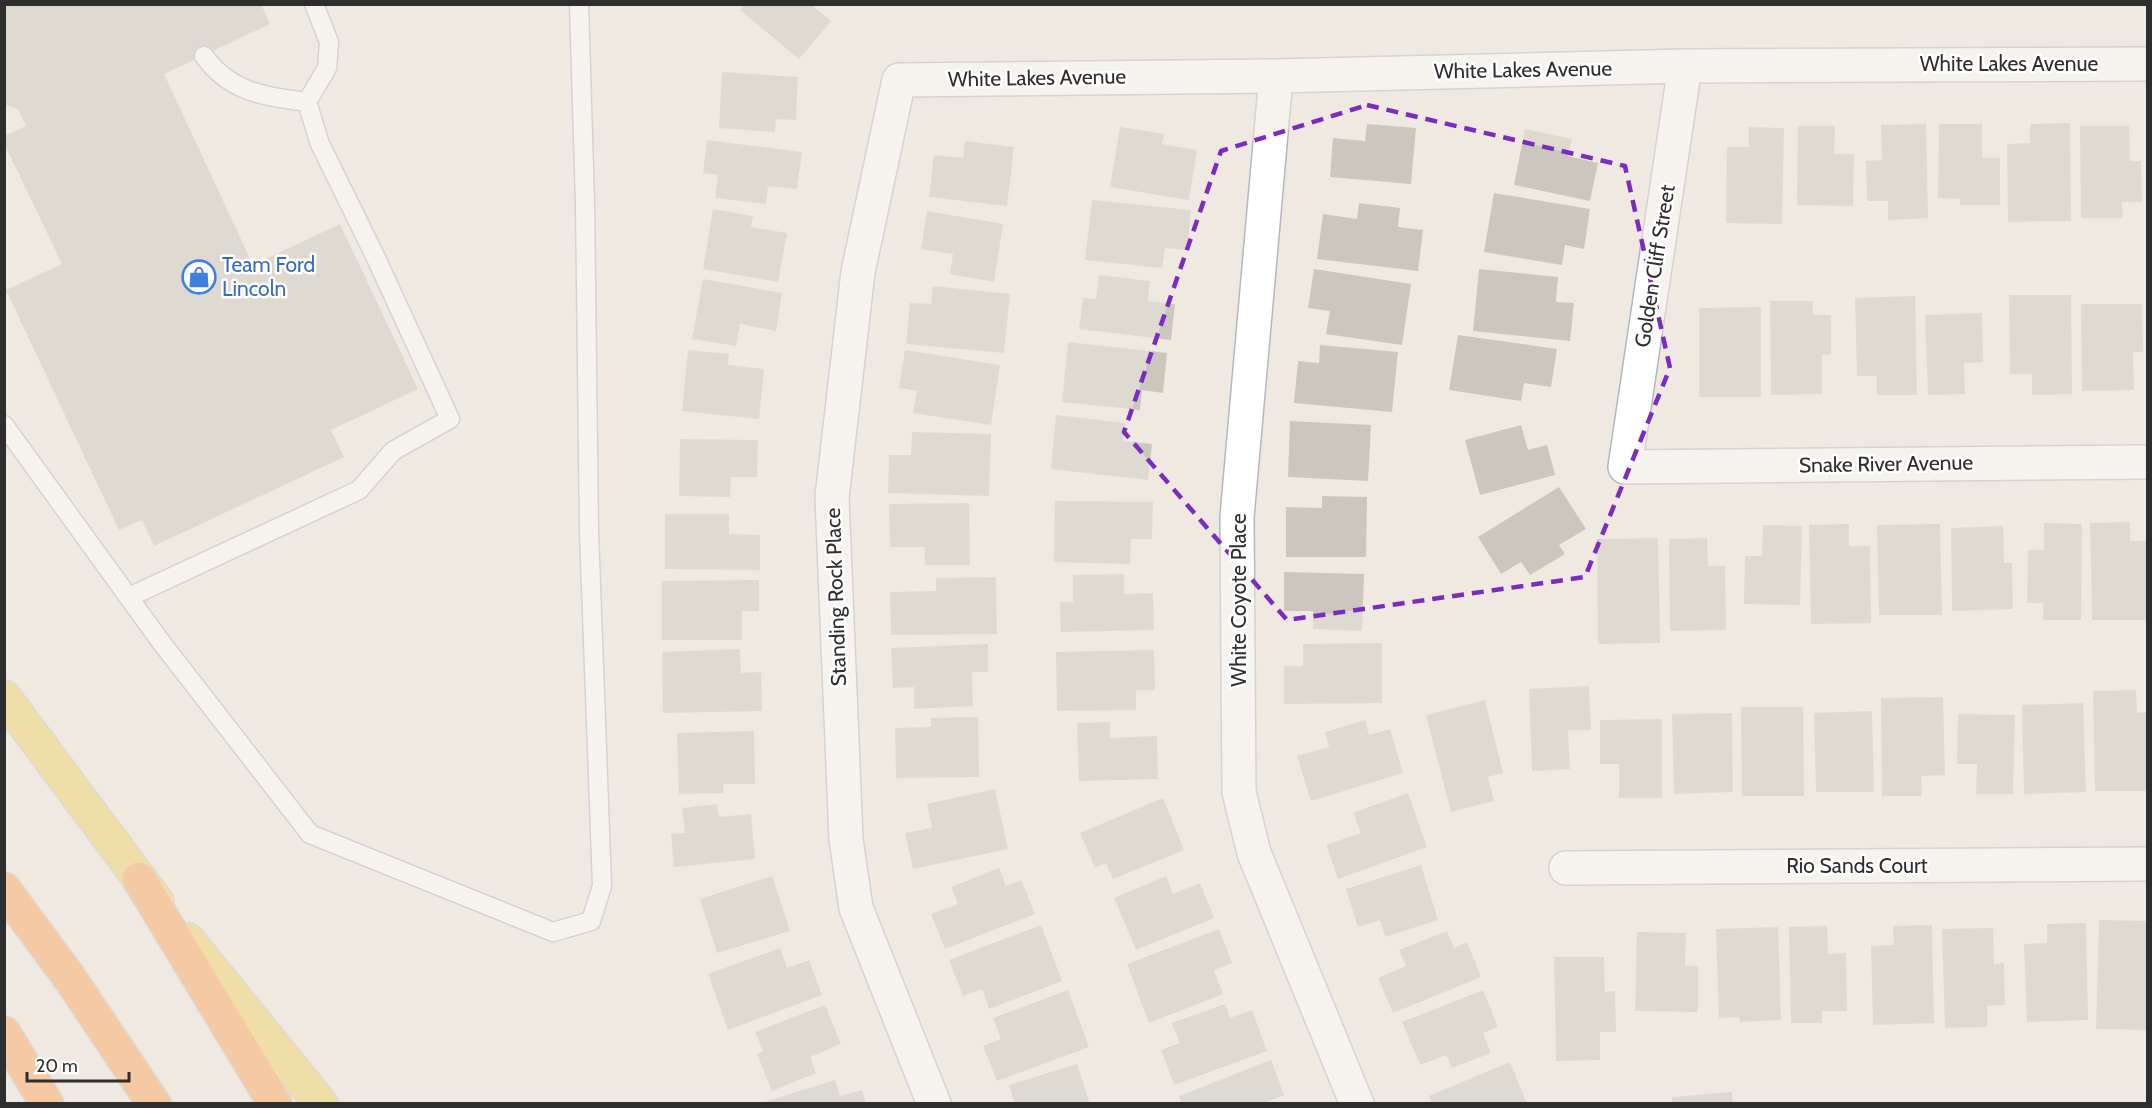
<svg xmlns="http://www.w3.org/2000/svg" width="2152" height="1108" viewBox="0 0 2152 1108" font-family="Cabin,sans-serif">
<rect width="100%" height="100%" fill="#efe9e1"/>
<path fill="#cbc7bf" d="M4,4H261L270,24L164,74L253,265L340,224L418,389L331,430L344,457L154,546L142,520L119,530L6,290L62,264L4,143V136L26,126L18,109L4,104Z
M745,4H810L831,21L799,59L740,10Z
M722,72L798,77L796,120L776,119L775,132L719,128Z
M2070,123L2071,221L2008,222L2007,144L2030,143V124Z
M1367,124L1416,128L1411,184L1330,177L1333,138L1365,141Z
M1926,124L1928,218L1888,220V201H1867L1866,161L1882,160L1881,125Z
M1939,124H1982V158H2000V205H1960V199L1938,198Z
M1798,126H1835L1834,154H1854L1853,206L1797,205Z
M2080,126H2129L2130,161H2141L2142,202H2122L2123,218H2081Z
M1120,127L1164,134L1162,144L1197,150L1189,200L1110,187Z
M1749,127L1784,128L1782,224L1726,223L1727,147H1749Z
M1525,129L1572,139L1568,156L1598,163L1590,201L1514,185Z
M707,140L802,152L797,189L768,186L766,204L715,198L718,175L703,173Z
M965,141L1014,147L1007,206L929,197L934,155L963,158Z
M1494,193L1590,209L1584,249L1565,245L1562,265L1484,252Z
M1092,200L1191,210L1187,250L1165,248L1162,268L1085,260Z
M1359,203L1400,208L1398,227L1423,230L1418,271L1317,259L1323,214L1357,219Z
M713,209L753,216L751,227L787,233L778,282L703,269Z
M927,211L1003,224L994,282L950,274L953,254L921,249Z
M1314,269L1411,284L1402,345L1326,334L1330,311L1308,308Z
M1479,269L1558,277L1556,302L1574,303L1570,341L1473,331Z
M1099,275L1150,281L1148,301L1175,304L1171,340L1079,329L1083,298L1096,299Z
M703,279L782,293L776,331L740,324L736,346L692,339Z
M933,286L1010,294L1004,353L906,344L910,303L931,304Z
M2009,295H2071L2072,394L2032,395V374H2010Z
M1915,296L1917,395H1877V376H1857L1855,298Z
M1770,301H1813V315H1831V354L1822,355V394L1771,395Z
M2081,304H2142L2143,352H2133L2134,390L2082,391Z
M1761,307V397H1699V308Z
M1982,313L1983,362L1964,363L1965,394L1928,395L1925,315Z
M1458,335L1557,349L1551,387L1524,383L1521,401L1449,390Z
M1068,342L1167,353L1163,393L1142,390L1140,410L1062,402Z
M1320,345L1398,352L1392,412L1294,403L1298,361L1319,363Z
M688,350L729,354L728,365L764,369L759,419L682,411Z
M905,350L1000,365L991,425L913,413L917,391L899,388Z
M1056,415L1125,423L1123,441L1152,444L1148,480L1051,469Z
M1290,421L1371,425L1368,481L1288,477Z
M1521,425L1528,450L1547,445L1555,475L1480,495L1465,440Z
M912,432L991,434L989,496L888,493L889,455H911Z
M680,439L758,440L757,477H731L730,497L679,496Z
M1559,487L1586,529L1559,545L1565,554L1530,575L1521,562L1501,574L1478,537Z
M1322,496L1367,497L1366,557H1286V507L1322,508Z
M1055,501L1153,502L1152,539H1131L1130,564L1054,562Z
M969,503L970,565H925V547H890L889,504Z
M665,514H729V534L760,535V570L665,569Z
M2130,522V541H2148V620H2092L2090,523Z
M2044,523L2082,524L2081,620H2043V603H2027L2028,550H2044Z
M1849,524V546H1870L1871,623L1811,624L1809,525Z
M1940,524L1942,615H1879L1877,525Z
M1763,525L1802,526L1800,605L1744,604L1745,556H1762Z
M2003,526L2004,563H2012L2013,609L1952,611L1951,528Z
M1658,538L1660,643L1598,644L1597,539Z
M1707,538L1708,566H1725L1726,630L1670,631L1669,539Z
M1284,572L1364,574L1362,631L1313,629V611H1284Z
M1124,574V594L1153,593L1154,630L1061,632L1060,602H1073V575Z
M996,577L997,634L891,635L890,592L936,591V578Z
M759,580V611H742V640H662V581Z
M1382,643V703L1284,704V666H1303V644Z
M988,644V672H972L973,706L914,709V687L893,688L891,648Z
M740,649L741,673L761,672L762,711L663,713L662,652Z
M1154,650L1155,690H1136V710L1057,711L1056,652Z
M1589,686L1591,730H1568L1570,769L1532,771L1529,689Z
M2136,690L2137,713L2148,712L2146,791H2095L2093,691Z
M1943,697L1945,775L1921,776L1922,796H1882L1881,698Z
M1485,700L1503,773L1488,777L1494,801L1451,812L1426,715Z
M2083,703L2086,792L2024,794L2022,705Z
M1741,707H1803L1804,796H1742Z
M1872,711L1874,792H1816L1814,713Z
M1732,713L1733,792L1674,794L1672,714Z
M1958,714L2015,715L2013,794H1976L1977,764H1957Z
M978,717L979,777L896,778L895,728L931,727V718Z
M1662,719V798H1619V764H1600V720Z
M1365,720L1369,735L1390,729L1403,773L1311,801L1297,756L1329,747L1325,732Z
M1110,722V738L1157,736L1158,779L1079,781L1077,723Z
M754,731L755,784H723V793L679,794L677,733Z
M995,789L1008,849L913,869L905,833L932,828L927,804Z
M1408,793L1427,847L1338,879L1326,845L1361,833L1353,813Z
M1163,798L1184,850L1113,879L1106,863L1095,868L1080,833Z
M717,804L719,817L751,814L755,859L674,867L671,834L685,833L682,808Z
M1421,865L1438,920L1385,937L1380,920L1358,927L1346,889Z
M999,868L1006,886L1021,880L1035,914L945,949L931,914L958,904L951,887Z
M772,876L790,931L717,953L700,899Z
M1166,876L1173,894L1200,883L1214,918L1136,950L1114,898Z
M2099,920L2148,921V1030L2096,1029Z
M2086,923L2088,1020L2027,1022L2024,944L2047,943V924Z
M1041,925L1062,981L989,1009L982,989L963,996L949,960Z
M1932,925L1934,1023L1873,1025L1871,946L1894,945L1893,926Z
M1827,926L1828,954L1846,953L1847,1011H1822V1023H1791L1789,927Z
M1778,927L1781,1020L1740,1022L1739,1017L1719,1018L1716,929Z
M1993,928L1994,964L2004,963L2005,1005L1987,1006V1027L1945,1028L1942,929Z
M1219,929L1232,963L1214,970L1223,994L1149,1023L1127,964Z
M1447,931L1454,948L1467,942L1481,977L1393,1013L1378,978L1406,966L1399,950Z
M1637,932L1686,933L1685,966H1698V1012L1635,1011Z
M780,948L787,968L809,960L822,995L728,1030L708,974Z
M1554,957H1604L1605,992L1615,991L1616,1032H1600V1060L1556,1061Z
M1068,990L1089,1047L997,1081L983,1046L1001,1039L993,1018Z
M1483,990L1498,1027L1483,1033L1491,1053L1452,1068L1446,1055L1420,1065L1402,1022Z
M1225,1004L1230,1018L1252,1010L1267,1051L1174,1085L1161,1050L1180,1043L1172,1023Z
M825,1005L841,1044L810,1057L816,1073L772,1091L757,1054L763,1051L755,1032Z
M1271,1060L1284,1095L1266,1102L1267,1104H1182L1179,1096Z
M1510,1062L1527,1104H1432L1429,1096Z
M1077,1064L1090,1104H1015L1009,1085Z
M835,1080L840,1096L862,1090L866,1104H758Z
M1732,1092L1733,1104H1672V1097Z"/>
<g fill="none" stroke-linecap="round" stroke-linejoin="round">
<defs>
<path id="lane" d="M204,56C231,93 264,96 307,102
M4,425L161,642L310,834L553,932L591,921L602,886L589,531L585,202L579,4
M129,597L359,490L393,451L450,419L376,258L320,144L307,102L327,68L329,42L314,4"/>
<path id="street" d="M1685,66L1625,467L2148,462
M1276,76L1237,517L1239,792L1254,853L1357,1104
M1566,868L2148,864
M934,1104L856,908L846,839L832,497L858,272L899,80L1276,76L1685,66L2148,64"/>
<path id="primary" d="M4,697L157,902
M188,940L321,1104"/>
<path id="highway" d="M139,879L275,1104
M4,889L71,980L154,1104
M4,1033L47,1104"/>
</defs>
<use href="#lane" stroke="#b4b7c1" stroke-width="21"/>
<use href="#street" stroke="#b4b7c1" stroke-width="36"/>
<use href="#primary" stroke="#c9c9c9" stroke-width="36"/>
<use href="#highway" stroke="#c9c9c9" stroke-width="36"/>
<use href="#lane" stroke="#fff" stroke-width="18"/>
<use href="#street" stroke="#fff" stroke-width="33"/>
<use href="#primary" stroke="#f2d163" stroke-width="33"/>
<use href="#highway" stroke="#ffa35c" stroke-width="33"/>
</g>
<path d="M0 0H2152V1108H0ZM1367,105L1625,166L1670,368L1585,577L1287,620L1124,432L1221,151Z" fill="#efe9e1" fill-opacity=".55" fill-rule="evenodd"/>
<path fill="none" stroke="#7b2cbf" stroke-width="4.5" stroke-dasharray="12 8" stroke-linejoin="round" d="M1367,105L1625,166L1670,368L1585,577L1287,620L1124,432L1221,151Z"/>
<defs>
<symbol id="shop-ring" viewBox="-11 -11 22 22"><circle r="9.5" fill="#fff" stroke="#3f7fe0" stroke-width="1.5"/><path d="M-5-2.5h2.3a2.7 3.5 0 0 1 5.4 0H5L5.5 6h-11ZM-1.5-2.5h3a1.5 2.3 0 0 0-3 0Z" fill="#3f7fe0"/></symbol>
</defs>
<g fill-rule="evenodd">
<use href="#shop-ring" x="180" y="258" width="38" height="38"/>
</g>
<g text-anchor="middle" stroke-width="5" stroke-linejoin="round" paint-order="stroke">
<g font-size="21" fill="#2e2e2e" stroke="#fff">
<text x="2009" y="71">White Lakes Avenue</text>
<text transform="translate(1523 70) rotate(-1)" y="7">White Lakes Avenue</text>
<text transform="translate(1037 78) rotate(-1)" y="7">White Lakes Avenue</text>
<text transform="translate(1655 266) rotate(-81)" y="7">Golden Cliff Street</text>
<text transform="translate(1886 464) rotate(-1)" y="7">Snake River Avenue</text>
<text transform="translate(836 597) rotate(-92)" y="7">Standing Rock Place</text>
<text transform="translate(1239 600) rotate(-90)" y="7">White Coyote Place</text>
<text x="1857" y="873">Rio Sands Court</text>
</g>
<g font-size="21" fill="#366cbe" stroke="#fff" text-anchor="start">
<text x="222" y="272">Team Ford<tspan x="222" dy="24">Lincoln</tspan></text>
</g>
</g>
<rect width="2152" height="1108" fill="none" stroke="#2e2e2e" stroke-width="12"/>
<path d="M27 1072v9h102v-9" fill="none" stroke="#2e2e2e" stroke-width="3"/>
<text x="36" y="1072" font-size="18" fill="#2e2e2e" stroke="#ffffff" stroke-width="4.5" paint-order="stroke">20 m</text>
</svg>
